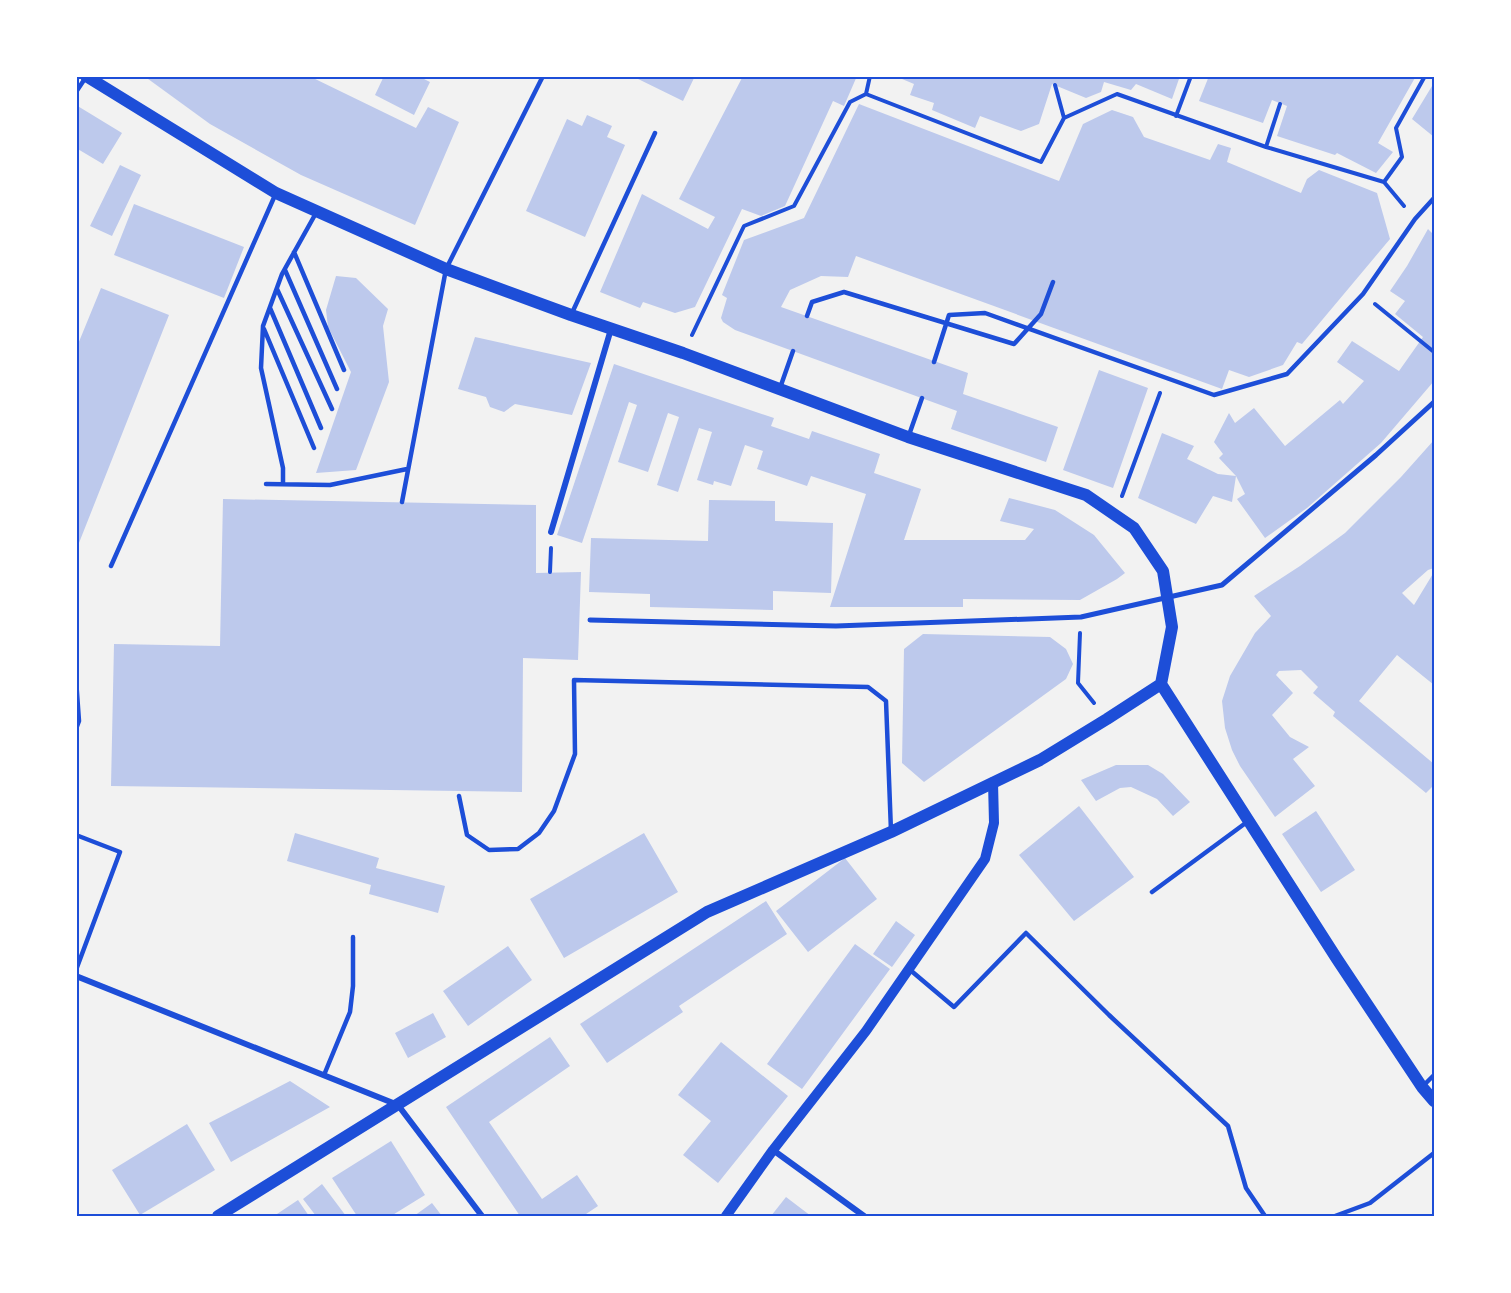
<svg xmlns="http://www.w3.org/2000/svg" width="1511" height="1293" viewBox="0 0 1511 1293" font-family="'Space Grotesk',sans-serif">
<rect width="100%" height="100%" fill="#f2f2f2"/>
<path fill="#bdc9ec" d="M144,76H309L416,128L428,107L459,122L415,225L301,175L210,124Z
M384,76H418L430,82L414,115L375,95Z
M632,76H695L683,101Z
M743,76H857L844,106L833,101L785,206L761,216L742,209L695,307L675,313L643,302L640,308L600,292L642,194L708,229L715,217L679,199Z
M895,76H1180L1172,99L1136,84L1131,90L1104,82L1101,92L1086,98L1052,84L1039,124L1021,131L980,116L975,128L932,110L934,103L910,95L914,84Z
M1209,76H1416L1378,143L1393,152L1376,173L1337,153L1335,155L1277,136L1287,106L1272,100L1263,123L1199,101Z
M1432,86L1434,87V137L1412,119Z
M859,104L1059,181L1083,124L1112,110L1133,117L1144,137L1210,160L1218,144L1231,148L1227,162L1301,193L1307,179L1319,170L1377,193L1390,239L1302,344L1297,342L1283,365L1249,377L1229,370L1222,389L856,256L848,277L821,276L790,290L781,307L968,373L963,394L1058,427L1046,462L951,429L957,411L735,330L723,322L721,318L727,298L722,295L744,240L804,218Z
M76,105L122,133L103,164L76,148Z
M587,115L612,126L607,137L625,145L585,237L526,211L567,119L582,126Z
M120,165L141,175L112,236L90,226Z
M134,204L244,247L224,298L114,255Z
M1428,229L1434,235V381L1381,443L1307,508L1265,538L1237,499L1245,494L1236,476L1219,458L1223,454L1214,442L1229,413L1235,423L1254,408L1285,446L1340,400L1343,404L1364,381L1337,362L1352,341L1399,371L1423,337L1395,314L1405,301L1390,291L1407,266Z
M336,276L356,278L388,309L383,326L389,382L356,470L316,473L351,372L328,327L326,310Z
M101,288L169,315L77,548L76,349Z
M475,337L591,363L572,415L515,404L504,412L490,407L486,397L458,389Z
M614,364L774,418L771,426L809,439L812,431L880,454L874,473L921,489L904,540H1025L1034,529L1000,521L1009,498L1055,510L1094,535L1125,573L1117,579L1080,600L963,599V607H830L866,494L811,476L807,486L757,469L763,451L745,445L731,486L714,481L713,485L697,480L712,432L699,428L678,492L657,485L679,417L668,413L648,472L618,462L637,405L629,402L582,543L557,535Z
M1099,370L1148,388L1113,488L1063,470Z
M1162,433L1194,446L1187,459L1218,474L1236,476L1232,502L1213,496L1196,524L1138,498Z
M1434,440V568L1428,570L1402,593L1414,605L1434,572V685L1397,655L1359,701L1434,764V785L1426,793L1333,716L1335,712L1313,693L1318,687L1301,670L1279,671L1276,675L1293,693L1272,715L1290,737L1309,747L1293,759L1315,786L1275,817L1240,766L1232,750L1225,728L1222,701L1230,676L1255,633L1271,616L1254,596L1300,566L1345,533L1401,477Z
M223,499L536,505V573L581,572L578,660L523,658L522,792L111,786L114,644L220,646Z
M709,500L775,501V521L833,523L831,593L773,591V610L650,607V594L589,592L591,538L708,541Z
M923,634L1050,637L1066,649L1073,664L1066,679L924,782L902,763L904,649Z
M1116,765H1148L1163,774L1190,802L1173,816L1157,799L1131,787L1120,788L1096,801L1081,780Z
M1079,806L1134,877L1074,921L1019,855Z
M1316,811L1355,870L1321,892L1282,834Z
M295,833L379,858L376,868L445,886L438,913L369,894L371,885L287,861Z
M644,833L678,892L564,958L530,899Z
M845,858L877,899L808,952L776,911Z
M766,901L787,934L679,1006L683,1012L607,1063L580,1024Z
M896,921L915,935L892,967L873,954Z
M855,944L890,969L802,1089L767,1064Z
M508,946L532,980L468,1026L443,991Z
M433,1013L446,1037L408,1058L395,1033Z
M550,1037L570,1066L489,1122L542,1199L577,1175L598,1206L583,1216H520L446,1107Z
M721,1042L788,1096L718,1183L683,1155L711,1121L678,1095Z
M290,1081L330,1107L231,1162L209,1123Z
M187,1124L215,1170L140,1215L112,1170Z
M391,1141L425,1195L391,1216H357L332,1178Z
M322,1184L346,1216H316L303,1199Z
M786,1197L811,1216H771Z
M298,1200L309,1216H274Z
M432,1203L442,1216H414Z"/>
<g fill="none" stroke-linecap="round" stroke-linejoin="round">
<path stroke="#1d4ed8" stroke-width="4" d="M1055,85L1064,118
M866,94L1041,162L1064,118L1117,94L1266,147L1384,182L1404,206
M866,94L870,76
M1176,116L1191,76
M1266,147L1280,104
M1384,182L1402,157L1396,128L1425,76
M1375,304L1434,352
M692,335L744,226L794,206L850,102L866,94
M1122,496L1160,393
M550,572L551,548
M1080,633L1078,683L1094,703"/>
<path stroke="#1d4ed8" stroke-width="4.5" d="M76,92L86,77
M294,252L344,370
M285,270L337,389
M277,289L332,409
M270,308L321,428
M572,313L655,133
M807,316L812,302L844,292L1014,344L1041,314L1053,282
M264,329L314,448
M934,362L949,315L985,313L1214,395L1287,374L1363,294L1415,219L1434,198
M780,388L793,351
M909,435L922,398
M266,484L330,485L407,469
M283,484V468L261,368L263,326L282,274L316,213
M402,502L446,269L543,76
M111,566L276,193
M76,679L79,721L76,729
M459,796L467,835L489,850L518,849L539,833L554,811L575,754L574,680L868,687L886,701L891,831
M76,835L120,852L76,970
M1152,892L1247,822
M909,969L954,1007L1026,933L1109,1015L1228,1126L1246,1188L1265,1216
M324,1075L350,1012L353,986V937
M1424,1085L1434,1075
M1335,1216L1370,1203L1434,1153"/>
<path stroke="#1d4ed8" stroke-width="5" d="M590,620L836,626L1081,617L1222,585L1376,455L1434,402"/>
<path stroke="#1d4ed8" stroke-width="6" d="M551,532L611,329
M76,976L398,1105L482,1216
M773,1150L864,1216"/>
<path stroke="#1d4ed8" stroke-width="10" d="M726,1216L773,1150L866,1031L985,859L994,823L993,782"/>
<path stroke="#1d4ed8" stroke-width="12" d="M86,76L276,193L446,269L571,315L683,353L908,437L1086,495L1134,528L1163,571L1172,627L1161,684
M1161,684L1337,959L1422,1087L1434,1101
M218,1216L707,912L891,832L1040,760L1107,719L1161,684"/>
</g>
<rect width="1511" height="1293" fill="none" stroke="#ffffff" stroke-width="156"/>
<rect x="78" y="78" width="1355" height="1137" fill="none" stroke="#1d4ed8" stroke-width="2"/>
</svg>
